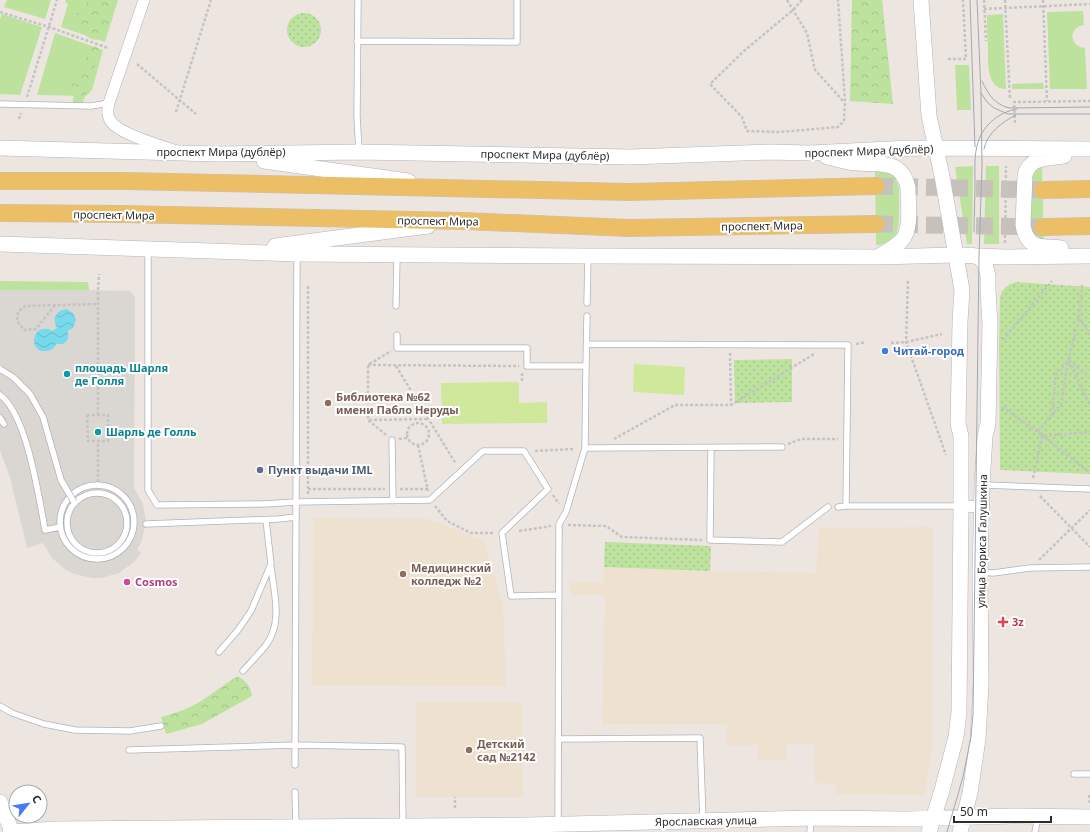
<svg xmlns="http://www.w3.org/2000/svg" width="1090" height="832" viewBox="0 0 1090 832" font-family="'Noto Sans',sans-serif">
<defs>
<pattern id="forest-crowns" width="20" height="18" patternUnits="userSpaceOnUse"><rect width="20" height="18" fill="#bde29e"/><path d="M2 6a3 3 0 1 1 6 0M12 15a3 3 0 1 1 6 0" fill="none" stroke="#a3c288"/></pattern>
<pattern id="park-dots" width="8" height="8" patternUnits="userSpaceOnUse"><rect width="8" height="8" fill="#bde29e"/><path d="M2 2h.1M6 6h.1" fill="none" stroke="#a3c288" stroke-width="1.8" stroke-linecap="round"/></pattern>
<pattern id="water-waves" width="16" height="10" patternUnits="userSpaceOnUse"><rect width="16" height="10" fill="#77d9eb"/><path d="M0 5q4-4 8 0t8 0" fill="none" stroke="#67bbca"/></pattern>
</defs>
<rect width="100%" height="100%" fill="#ede6e0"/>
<path fill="#eee1d0" d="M314,518L429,519L484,541L503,604L506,686L312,685Z
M933,527L932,748L925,795L836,794L835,784L815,783L814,743L787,744V760H757V745H727V724H602L605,595H571L569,581L604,583V567L710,571L816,573L819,528Z
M416,702H522L523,797H416Z"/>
<path fill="#bde29e" d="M7,0H51L45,19L4,7Z
M66,0H118L105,42L61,27L68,4L65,2Z
M1083,11L1084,25C1068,27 1069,47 1085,48L1087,89H1050L1047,12Z
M2,14L42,27L20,95L0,94V19Z
M1003,14L1006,89C986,89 988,61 988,47C987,36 987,26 987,15Z
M55,33L103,50L92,90L86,96L37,95Z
M969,65L971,110H957L955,65Z
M1043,83L1044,89H1012V84Z
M1042,165L1044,243H1039L1031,232L1030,176L1034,168Z
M973,166L972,244H967L955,167Z
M986,166H999V244H984Z
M875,168C887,169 897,175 899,188C899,196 899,205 899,213C899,231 897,244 876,245Z
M0,281L88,282L89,290H0Z"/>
<path fill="url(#forest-crowns)" d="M90,0H116C114,5 107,7 107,12C106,16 109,18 109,22C110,29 104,37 98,40L91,39L85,35L82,30L77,25L75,22V15Z
M852,0H882L893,104L850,101Z
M96,46L97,47L99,51L96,64L89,76L86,94L82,104L73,103C72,96 77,92 77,85L76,84L70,87L67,85C66,76 79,74 83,67C88,60 84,49 96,46Z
M238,676C246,681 251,687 252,696L202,724L166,734L161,717C176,713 191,708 204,699C215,692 226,683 238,676Z"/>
<path fill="url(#park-dots)" d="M287 30a17 17 0 1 1 34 0a17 17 0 1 1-34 0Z
M1016,282L1090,287V474L1000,470L999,341L1000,297C1002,289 1008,284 1016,282Z
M792,359V402L735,403L734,360Z
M605,542L711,546L710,571L604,567Z"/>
<path fill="#d0e89b" d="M634,364L685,367L684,395L633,392Z
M519,382V403L547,402V423L442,424L441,383Z"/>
<path fill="#dad6d2" d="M0,290H89L130,291L135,298L134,488L143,504L146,522L142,540L137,550L141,553L134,562L119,573L101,578H92L74,574L66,570L52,558L43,543L27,548L10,477L0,451Z"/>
<path fill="url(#water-waves)" d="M66,309L73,313L76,320L73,328L67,331C70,336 68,341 63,344H56C54,348 51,351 46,351C27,353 32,320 53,331L57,328C52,319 55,311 66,309Z"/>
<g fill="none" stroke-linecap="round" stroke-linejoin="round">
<path stroke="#c7c1bc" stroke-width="17" stroke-dasharray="17 8" stroke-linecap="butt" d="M876,186L1043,190
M876,224L1043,227"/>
<defs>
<path id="lane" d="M358,0L357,116L359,152
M357,41L517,42V0
M0,104L91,106L109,103
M148,250V490L157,505L263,504L296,502L430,500L483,451H524L548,489L502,533L511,596L559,595
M587,303L588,256
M396,306L397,256
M397,335V348H527V366H586L587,316
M587,344L848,345L846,506H960
M586,366L585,448L782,447
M0,395C27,414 39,498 45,530L60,527
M0,418L4,424
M392,440L393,501
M711,448L710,540L782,542L828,507
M983,485L1090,489
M60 522a37 37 0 1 1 74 0a37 37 0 1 1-74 0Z
M67 523a30 30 0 1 1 60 0a30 30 0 1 1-60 0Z
M838,507L846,506
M146,524L278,519L296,517
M981,572L993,573L1030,568L1090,567
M219,652L238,630L251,611L271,564L266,520
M243,671C251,662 259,654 266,645C283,623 274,592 271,567
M0,706L12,713L44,724L75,730L130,731L161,726
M558,739L700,738L703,820
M129,750L295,745L402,747L403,825
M295,765L297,254
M1074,774H1090
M295,792L296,826
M558,823L559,524L566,512L585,448
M810,832L811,819
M1035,832L1038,817"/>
<path id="street" d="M144,0L109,103C108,107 107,114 109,118C114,133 159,145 174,150
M961,506L982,507"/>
<path id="secondary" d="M921,0L929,116L942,176L962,290L960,322L958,424L961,436V506L959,712L956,737L942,790L929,832
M0,148L216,154L359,152L630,157L769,152L810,153L910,148L1090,149
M827,157C837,159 847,163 858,163C880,165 902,159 908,188C908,202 912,229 902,240C896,247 887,251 879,256
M264,161L408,181
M0,244L297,254L588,256L878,257L956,255L1005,257L1090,256
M275,246L428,226
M1061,248C1041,246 1027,250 1023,225L1025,175C1030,156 1048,159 1064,156
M0,802L12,832
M10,832L56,829L528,825L811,818L905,819L1013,816L1090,817
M960,832L970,793L978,739L981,684L980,572L982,485L985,436L988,423L990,325L988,290V276L986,268L983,261L978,257L971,255"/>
<path id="primary" d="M0,181H125L629,192L876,186
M1043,190L1090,189
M0,213L123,214L464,221L629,228L876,224
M1043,227L1090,226"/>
</defs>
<use href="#lane" stroke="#b0b3bc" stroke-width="7"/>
<use href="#street" stroke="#b0b3bc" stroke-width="12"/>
<use href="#secondary" stroke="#b0b3bc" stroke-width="16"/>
<use href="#primary" stroke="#c4c4c4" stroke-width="18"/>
<path stroke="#c4c4c4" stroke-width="2.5" stroke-dasharray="3 2" stroke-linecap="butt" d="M787,0L807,33L815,70L844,102
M802,0L793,10L744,51L710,84L742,117L747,131L780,132L838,127L844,121L845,102L838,0
M984,0L986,41
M1005,0L1010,100
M1043,0L1047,101
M984,9L1090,4
M0,12L49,27L108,48
M948,59H966L963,0
M137,64L196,114
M27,97L57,0
M176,112L211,0
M19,119L21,113
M1015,123L1014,102L1090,101
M1005,243L1006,166
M908,281L906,342L946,455
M55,305L36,329L24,330L17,321L18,312L25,306L98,304
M1080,319L1090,335
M1003,340L1052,281
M891,343L906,342L942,334
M856,344L866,342
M730,353L731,404
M1069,361L1090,406
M1069,361L1090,377
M368,365L519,366
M396,366L456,464
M522,373V382
M1002,407L1038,432L1090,473
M87,415H108V441H88Z
M98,415V290L99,274
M1052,415L1056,374L1068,361
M369,420L428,419
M407 434a11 11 0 1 1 22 0a11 11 0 1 1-22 0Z
M1038,432L1061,404L1068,361L1079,319L1082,285
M386,435L368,420V365L391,351
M399,439L407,438
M614,439L675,405H731L814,354
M788,444L801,439H838
M418,445L428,491
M535,451L575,449
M1033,478L1042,436L1090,432
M308,489H385
M400,489H428
M98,492V441
M308,494V286
M553,495L559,504
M1040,496L1090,547
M435,506L447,521L471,533H494
M568,525L606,526L622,537L702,540
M519,531L551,526
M1039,560L1090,510
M1089,795L1090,805
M40,808V815
M455,808V797"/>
<use href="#lane" stroke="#fff" stroke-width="5.5"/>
<use href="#street" stroke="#fff" stroke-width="11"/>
<use href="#secondary" stroke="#fff" stroke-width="15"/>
<use href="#primary" stroke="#ecbe66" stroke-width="17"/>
<path stroke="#a2a7b6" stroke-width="1" d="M970,0L975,147
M982,81C988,94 994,104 1009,108L1090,107
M981,93L987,102L994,108L1008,114H1090
M984,149C987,133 1002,122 1016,115
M974,232C974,215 975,199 975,183C975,171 974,158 977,146C981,127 998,112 1017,109
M947,832L963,777L971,737L973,714L979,256L982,166L981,93L977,0"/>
<defs>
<path id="lane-bridge" d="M0,369L13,377L30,394L43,417L61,480L74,502"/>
</defs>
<use href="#lane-bridge" stroke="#b0b3bc" stroke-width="7" stroke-linecap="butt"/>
<use href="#lane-bridge" stroke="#fff" stroke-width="5.5"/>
</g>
<circle fill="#3f7fe0" stroke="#fff" stroke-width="1.5" cx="885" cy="351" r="4"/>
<g fill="#0f9aa8" stroke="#fff" stroke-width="1.5">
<circle cx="67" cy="374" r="4"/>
<circle cx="98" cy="432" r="4"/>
</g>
<g fill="#8d6e63" stroke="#fff" stroke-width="1.5">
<circle cx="328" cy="403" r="4"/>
<circle cx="403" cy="574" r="4"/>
<circle cx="469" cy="750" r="4"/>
</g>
<circle fill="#5c6f8a" stroke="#fff" stroke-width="1.5" cx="260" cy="470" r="4"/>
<circle fill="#d1479c" stroke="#fff" stroke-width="1.5" cx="127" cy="582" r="4"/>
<path fill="#e0444e" stroke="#fff" stroke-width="1.5" d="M1001 616h4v4h4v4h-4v4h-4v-4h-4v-4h4z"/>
<g text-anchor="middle" stroke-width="4" stroke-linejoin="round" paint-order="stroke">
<g font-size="11" fill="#2d2d2d" stroke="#fff">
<text transform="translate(869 151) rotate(-2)" y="4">проспект Мира (дублёр)</text>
<text x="221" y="156">проспект Мира (дублёр)</text>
<text transform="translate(545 155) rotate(1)" y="4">проспект Мира (дублёр)</text>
<text transform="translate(114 215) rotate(1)" y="4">проспект Мира</text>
<text transform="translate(438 221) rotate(1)" y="4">проспект Мира</text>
<text transform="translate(762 226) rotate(-1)" y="4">проспект Мира</text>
<text transform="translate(982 541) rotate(-89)" y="4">улица Бориса Галушкина</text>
<text transform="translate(706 821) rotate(-1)" y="4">Ярославская улица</text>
</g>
<g font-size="11" font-weight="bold" fill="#366cbe" stroke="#fff" text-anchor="start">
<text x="893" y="355">Читай-город</text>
</g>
<g font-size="11" font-weight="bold" fill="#0d838f" stroke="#fff" text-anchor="start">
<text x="75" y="372">площадь Шарля<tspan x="75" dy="13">де Голля</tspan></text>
<text x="106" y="436">Шарль де Голль</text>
</g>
<g font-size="11" font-weight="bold" fill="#785e54" stroke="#fff" text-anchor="start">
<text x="336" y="401">Библиотека №62<tspan x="336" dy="13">имени Пабло Неруды</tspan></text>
<text x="411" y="572">Медицинский<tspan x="411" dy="13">колледж №2</tspan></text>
<text x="477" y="748">Детский<tspan x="477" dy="13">сад №2142</tspan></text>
</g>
<g font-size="11" font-weight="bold" fill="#4e5e75" stroke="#fff" text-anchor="start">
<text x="268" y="474">Пункт выдачи IML</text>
</g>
<g font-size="11" font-weight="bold" fill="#b23c85" stroke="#fff" text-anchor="start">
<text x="135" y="586">Cosmos</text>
</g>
<g font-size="11" font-weight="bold" fill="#be3a42" stroke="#fff" text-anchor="start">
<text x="1012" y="626">3z</text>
</g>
</g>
<g transform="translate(28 804) rotate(60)"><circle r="19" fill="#ffffff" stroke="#ababab"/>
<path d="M0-3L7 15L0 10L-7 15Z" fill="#467af4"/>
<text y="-6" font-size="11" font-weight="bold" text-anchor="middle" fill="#2d2d2d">С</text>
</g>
<path d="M954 816v6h97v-6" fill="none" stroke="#2d2d2d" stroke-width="2"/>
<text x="960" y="816" font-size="12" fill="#2d2d2d" stroke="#ffffff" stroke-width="3" paint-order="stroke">50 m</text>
</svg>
